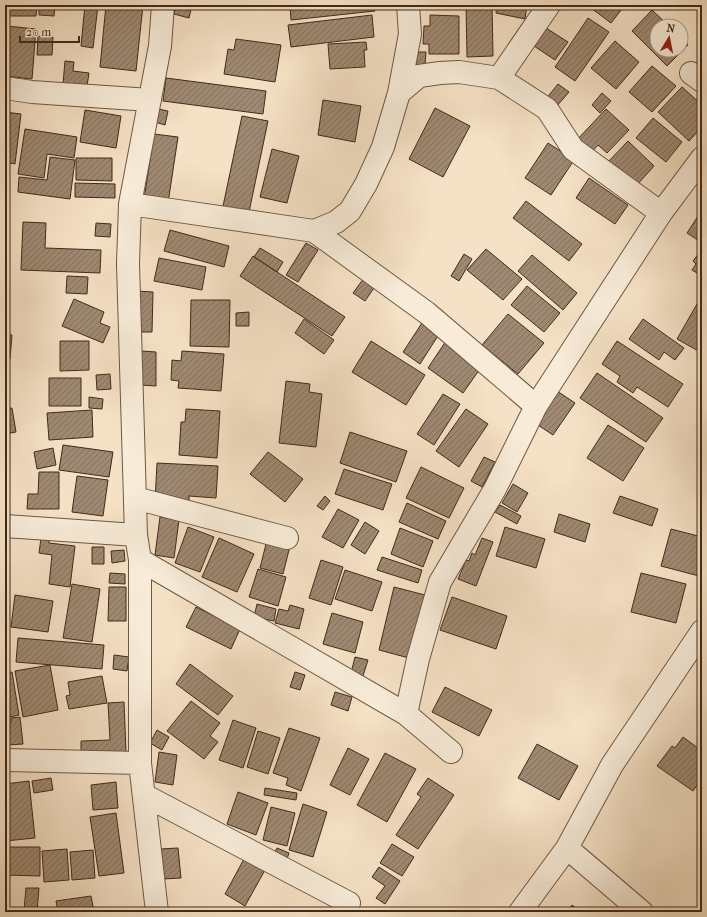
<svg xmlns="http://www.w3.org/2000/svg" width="707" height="917" viewBox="0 0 707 917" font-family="'IM FELL French Canon',serif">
<defs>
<pattern id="building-hatch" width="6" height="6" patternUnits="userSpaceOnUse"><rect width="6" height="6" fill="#9f8972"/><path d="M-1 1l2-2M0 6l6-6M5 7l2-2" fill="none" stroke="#83705d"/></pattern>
</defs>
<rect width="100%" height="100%" fill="#f5e1c5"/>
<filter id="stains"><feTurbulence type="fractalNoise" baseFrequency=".005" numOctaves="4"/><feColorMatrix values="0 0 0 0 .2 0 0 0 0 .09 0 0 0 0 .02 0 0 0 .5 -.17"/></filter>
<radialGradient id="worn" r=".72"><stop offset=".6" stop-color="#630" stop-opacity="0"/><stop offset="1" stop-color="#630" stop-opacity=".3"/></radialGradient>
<path fill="url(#building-hatch)" stroke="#412a19" d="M6,5H37L36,16H6Z
M39,5H55L54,16L39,15Z
M85,5H98L93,48L81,46Z
M106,5H143L136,71L100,67Z
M176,5H192L189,18L174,14Z
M290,5H374L375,11L291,20Z
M466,5H492L493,56L467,57Z
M497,5H527L525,19L496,13Z
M587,5H625L611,23Z
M652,10L669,26H657V50H681V38L688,45L667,66L632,31Z
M372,15L374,37L291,47L288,25Z
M430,15L459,16V54H429V44H423L424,26H430Z
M588,18L609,32L575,81L555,67Z
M7,26L36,29L32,79L5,76V50Z
M546,28L568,42L555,60L534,46Z
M38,36L53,37L52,55H37Z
M236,39L281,45L275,82L224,74L228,49L234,50Z
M615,41L639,62L616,89L591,68Z
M366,42L367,50H364L365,67L330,69L328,44Z
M412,52H426L425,65H412Z
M65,61L74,62L73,71L89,73L87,86L63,84Z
M652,66L676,86L652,112L629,92Z
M166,78L266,91L263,114L163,101Z
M558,84L569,92L556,107L546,99Z
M682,87L702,105V127L689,141L658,112Z
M602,93L611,101L600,113L592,105Z
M323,100L361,106L355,142L318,135Z
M435,108L470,126L443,177L409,159Z
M158,109L168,111L165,125L155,122Z
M606,109L629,130L607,153L598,145L589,155L575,142Z
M85,110L121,116L116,148L80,142Z
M5,112L21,114L15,164L5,162Z
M242,116L268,121L248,217L222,211Z
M653,118L682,142L666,162L636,138Z
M25,129L77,137L74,158L47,154L44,178L18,174Z
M154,134L178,137L168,203L144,199Z
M628,141L654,166L636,186L609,161Z
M548,143L574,160L551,195L525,178Z
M272,149L299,156L287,203L260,197Z
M50,157L75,160L70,199L18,192L19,177L47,180Z
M76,158H112V181L76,180Z
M589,178L628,205L615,224L576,198Z
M75,183L115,184V198L75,197Z
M526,201L582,244L569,261L513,218Z
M702,210V243L687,233Z
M23,222L46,223L45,248L101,250L100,273L21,270Z
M96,223L111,224L110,237L95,236Z
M170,230L229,246L224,267L164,251Z
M306,243L318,250L298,282L286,275Z
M260,248L283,262L277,272L254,257Z
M486,249L522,279L503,300L467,270Z
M699,253L702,254V276L692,270L696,264L693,261Z
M464,254L472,259L459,281L451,276Z
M532,255L577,293L563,310L518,271Z
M253,256L345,317L332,336L240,276Z
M159,258L206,267L202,290L154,281Z
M67,276L88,277L87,294L66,293Z
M364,278L376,285L365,301L353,293Z
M527,286L560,313L544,332L511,305Z
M136,291L153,292L152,332H136Z
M701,297L702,298V353L677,339Z
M74,299L104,312L100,323L110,327L103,343L62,326Z
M191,300H230L229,347L190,346Z
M249,312V326H236V313Z
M508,314L544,343L518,374L482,345Z
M304,319L334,340L324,354L295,333Z
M643,319L684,348L675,360L664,352L659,360L629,339Z
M424,320L441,331L420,364L403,352Z
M5,334L12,335L10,359H5Z
M60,341H89V370L60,371Z
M371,341L425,375L406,405L352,372Z
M446,341L482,366L463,393L428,368Z
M617,341L683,384L668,407L637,387L633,393L617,382L620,376L602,364Z
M141,351L156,352V386L140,385Z
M182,351L224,354L221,391L178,388L179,381L171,380L172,360L181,361Z
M5,360H8L6,391H5Z
M597,373L663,418L646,442L580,398Z
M110,374L111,389L97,390L96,375Z
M49,378H81V406H49Z
M286,381L310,384L309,392L322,394L316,447L279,443Z
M557,391L575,403L553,435L535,423Z
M443,394L460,404L434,445L417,434Z
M89,397L103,399L102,409L89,408Z
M12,408L16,432L5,434V409Z
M186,409L220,411L217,458L179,455L181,422H185Z
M466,409L488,424L459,467L436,451Z
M92,410L93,437L49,440L47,413Z
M608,425L644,448L623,481L587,458Z
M350,432L407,451L396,482L340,463Z
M63,445L113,452L109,477L59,470Z
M53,448L56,465L37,469L34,452Z
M268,452L303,479L285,502L250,474Z
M484,457L495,462L482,487L471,481Z
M157,463L218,466L216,498L189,496V504L155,501Z
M421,467L464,488L449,518L406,498Z
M344,469L392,484L383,510L335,494Z
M39,472H59V509H27L28,494H38Z
M77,476L108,480L103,516L72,512Z
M513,484L528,493L517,512L502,503Z
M325,496L330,501L323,510L317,506Z
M620,496L658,509L652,526L613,513Z
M407,503L446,521L438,539L399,522Z
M500,505L521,516L517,524L495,512Z
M338,509L359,520L343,548L322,537Z
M559,514L590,524L585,542L554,532Z
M160,517L179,520L174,558L155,555Z
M365,522L379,531L365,554L351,545Z
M188,527L214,537L200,572L175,563Z
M505,527L545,539L536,568L496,556Z
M400,528L433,541L423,567L391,554Z
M671,529L702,537V565L699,576L661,566Z
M41,538L49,539V543L75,546L70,587L49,584L52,555L39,553Z
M219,538L254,554L237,592L202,577Z
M482,538L493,542L476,586L458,579L466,560L469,561L472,553L475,555Z
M267,540L290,546L283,574L260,568Z
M92,547H104V564H92Z
M124,550L125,561L112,563L111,551Z
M382,557L422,570L418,583L377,570Z
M321,560L343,567L331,605L309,598Z
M258,569L286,577L278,606L249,597Z
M345,570L382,582L372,611L335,599Z
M110,573L125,574V584L109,583Z
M641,573L686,584L676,623L631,612Z
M72,584L100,589L92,642L63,638Z
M109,587H126V621H108Z
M394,587L425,595L409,658L379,650Z
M15,595L53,601L48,632L11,627Z
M452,597L507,616L496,649L440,630Z
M257,604L276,609L274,621L254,617Z
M290,605L304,609L299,629L275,623L279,609L288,611Z
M196,607L240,629L231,649L186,627Z
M332,613L363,622L355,653L323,644Z
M18,638L104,645L102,669L16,662Z
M114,655L129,657L127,671L113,669Z
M355,657L368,660L363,676L351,673Z
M190,664L233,696L218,715L176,684Z
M50,665L58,710L23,717L15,671Z
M12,672L19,715L5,718V673Z
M295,672L305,675L300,690L290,687Z
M102,676L107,703L69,709L66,696L70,695L68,682Z
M445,687L492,710L479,736L432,712Z
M335,692L352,697L348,711L331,705Z
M191,701L220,723L210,736L218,742L204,759L167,731Z
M124,702L126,752L81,754V741L110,740L108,703Z
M20,717L23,744L8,745L6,723H11V718Z
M233,720L256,728L243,768L219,760Z
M289,728L320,738L301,791L286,785L288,778L273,773Z
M157,730L169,737L162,750L150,743Z
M258,731L280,738L268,774L247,767Z
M683,737L702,751V778L693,791L657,766L672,746L675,748Z
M537,744L578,766L559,800L518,778Z
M348,748L369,759L350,795L330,785Z
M159,752L177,755L173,785L155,782Z
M385,753L416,769L387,822L357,805Z
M51,778L53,790L34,793L32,781Z
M428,778L454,795L418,849L396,835L421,797L417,794Z
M29,781L35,838L5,841V784Z
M116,782L118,808L93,810L91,785Z
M265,788L297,793L296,800L264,795Z
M238,792L268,803L256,835L227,824Z
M303,804L327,812L313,857L289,850Z
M271,807L295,813L287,846L263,840Z
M116,813L124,873L99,876L90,817Z
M392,844L414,857L402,876L380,863Z
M5,847H40V876L5,875Z
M178,848L181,878L163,879L160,849Z
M277,848L289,853L287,859L274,854Z
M67,849L69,880L44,882L42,851Z
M93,850L95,878L72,880L70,852Z
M244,859L265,870L245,906L225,894Z
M379,867L400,881L385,904L376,898L385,886L372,877Z
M26,888H39L37,911L24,910Z
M91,896L94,912H58L56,901Z
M572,905L581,912H567Z"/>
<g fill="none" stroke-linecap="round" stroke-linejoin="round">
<defs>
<path id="minor" d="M691,73L702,81
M499,78L549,5
M5,88L32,92L150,100
M399,93L410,34L408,5
M130,204L314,231L427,313L536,406
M314,231L336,222L350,211L366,184L383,147L399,93L419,76L440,73L459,72L499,78L547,109L573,149L661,213
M135,498L287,538
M5,526L136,535
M140,560L406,714L451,752
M406,714L418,659L440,582L495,489L536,406L661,213L702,158
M5,760L140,763
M144,795L349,903
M567,848L642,912
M157,912L140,763V560L136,535L128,264L130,204L160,46L163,5
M520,912L567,848L612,765L702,631"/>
</defs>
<use href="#minor" stroke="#6e5844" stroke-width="24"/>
<use href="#minor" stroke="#f8ecd9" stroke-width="22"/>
</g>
<rect width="707" height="917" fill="none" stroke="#f5e1c5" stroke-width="20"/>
<rect x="6" y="6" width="695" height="905" fill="none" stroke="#412a19" stroke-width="2"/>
<rect x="10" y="10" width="687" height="897" fill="none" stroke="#412a19"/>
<g transform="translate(669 38) rotate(10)"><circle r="19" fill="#f8ecd9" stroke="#af9e8c"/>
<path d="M0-3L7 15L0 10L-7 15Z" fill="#8f2418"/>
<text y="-6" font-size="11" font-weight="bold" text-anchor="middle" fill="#412a19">N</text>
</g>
<path d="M20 36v6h59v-6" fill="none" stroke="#412a19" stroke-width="2"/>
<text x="26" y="36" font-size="12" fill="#412a19" stroke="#f8ecd9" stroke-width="3" paint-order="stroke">20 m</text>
<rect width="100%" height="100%" filter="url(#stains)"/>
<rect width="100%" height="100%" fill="url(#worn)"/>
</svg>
